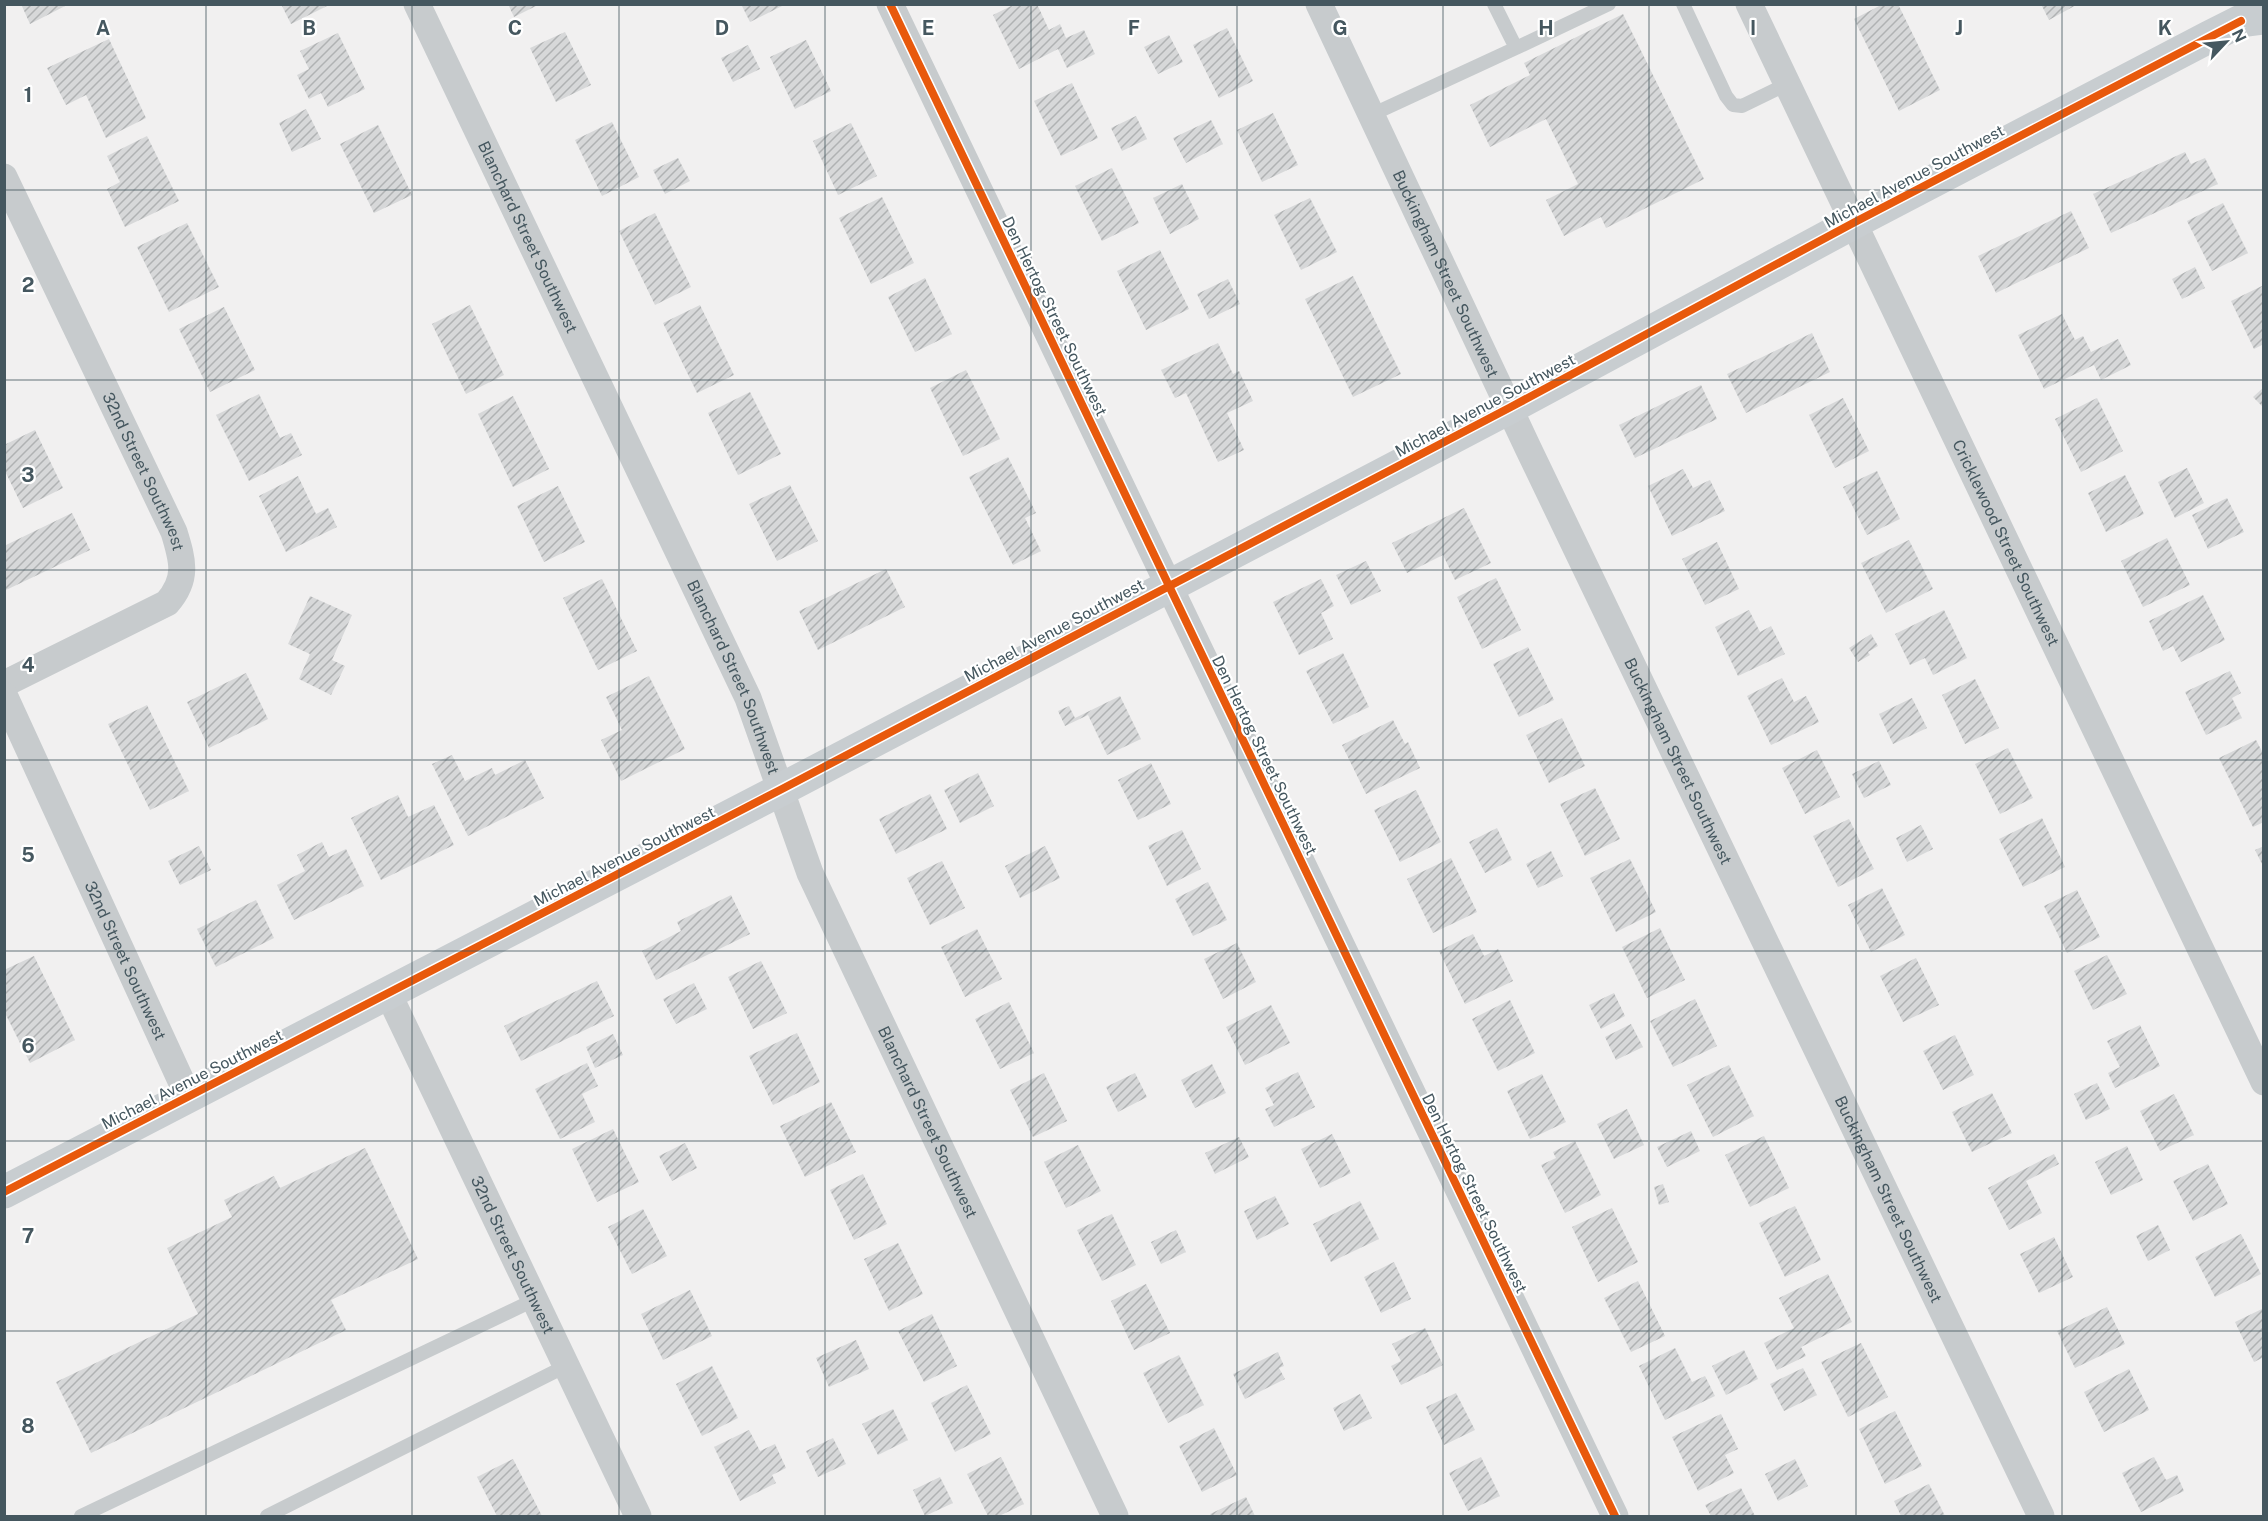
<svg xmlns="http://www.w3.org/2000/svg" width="2268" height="1521" viewBox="0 0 2268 1521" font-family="'Public Sans',sans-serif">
<defs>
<pattern id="building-hatch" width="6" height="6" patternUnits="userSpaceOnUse" patternTransform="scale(1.5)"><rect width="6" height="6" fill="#d7d8d9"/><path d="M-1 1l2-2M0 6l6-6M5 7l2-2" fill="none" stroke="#b0b2b3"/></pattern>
</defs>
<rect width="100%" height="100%" fill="#f1f0f0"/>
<path fill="url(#building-hatch)" d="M21,4H69L30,24Z
M281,4H327V6L291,24Z
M508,4H540L514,17Z
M741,4H786L750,22Z
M1015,4H1037L1049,30L1060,24L1066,38L1084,30L1095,54L1067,68L1058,49L1019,69L993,15Z
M1883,4H1898L1940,90L1899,111L1854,19Z
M2041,4H2078L2049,20Z
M1623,14L1704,179L1606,228L1601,217L1564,236L1546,200L1578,184L1546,119L1490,147L1470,105L1530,75L1524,63Z
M1227,28L1253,81L1219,98L1193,45Z
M565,32L591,85L556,102L530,48Z
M338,33L365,89L328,107L321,93L309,99L297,75L309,69L300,51Z
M1169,35L1183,62L1158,74L1144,47Z
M109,39L146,118L106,138L86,95L66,105L47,68Z
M806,40L831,91L795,109L770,57Z
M748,45L760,69L733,82L721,58Z
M1072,83L1098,138L1061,156L1034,101Z
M306,109L321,139L292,152L279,123Z
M1273,113L1298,165L1262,182L1237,130Z
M1136,116L1147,139L1122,151L1111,128Z
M1211,120L1223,144L1186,163L1173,138Z
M612,122L639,177L602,196L575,140Z
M851,123L877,176L838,195L813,141Z
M378,125L412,195L374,213L340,144Z
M147,136L179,201L125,227L107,189L120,182L107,156Z
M2185,152L2191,164L2205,158L2218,184L2111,233L2093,194Z
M678,158L690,181L665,194L653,170Z
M1112,168L1139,223L1102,241L1075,186Z
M1182,184L1199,219L1170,234L1153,198Z
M882,197L914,263L871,284L839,218Z
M1310,198L1337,252L1301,270L1274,215Z
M2223,203L2248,253L2212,271L2187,221Z
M2071,211L2089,248L1996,293L1978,256Z
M655,213L691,287L655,305L619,231Z
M187,223L219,287L169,312L137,247Z
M1160,250L1189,309L1146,330L1117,271Z
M2195,267L2205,288L2182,299L2172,279Z
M1353,276L1401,374L1353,397L1305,299Z
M925,278L952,334L915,352L888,297Z
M1228,279L1240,304L1209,319L1197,294Z
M2264,285V344L2254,349L2231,301Z
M470,305L504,375L466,394L432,324Z
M700,305L734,375L697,393L663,323Z
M224,307L255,370L210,392L179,329Z
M2062,314L2075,340L2083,336L2091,352L2118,339L2131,365L2101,380L2094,365L2044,389L2018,335Z
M1812,333L1830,372L1746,413L1727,374Z
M1218,343L1233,374L1239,371L1253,401L1227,413L1244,450L1218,462L1186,393L1175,398L1161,370Z
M966,370L1000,439L963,456L930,388Z
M1701,385L1717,419L1635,458L1619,425Z
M2264,387V408L2253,397Z
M750,392L781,454L738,475L708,413Z
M259,394L280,438L291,433L302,455L249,481L216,415Z
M513,396L549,469L513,487L478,414Z
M1843,398L1869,451L1835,468L1809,415Z
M2097,398L2123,451L2081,472L2055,419Z
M35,430L63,488L23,508L4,469V445Z
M1008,457L1036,513L1025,518L1041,551L1013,565L969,477Z
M2187,468L2204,503L2175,518L2158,482Z
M1683,469L1693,488L1710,480L1725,511L1672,536L1648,486Z
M1877,471L1900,519L1867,535L1843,487Z
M2125,475L2144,514L2106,532L2088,493Z
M298,476L316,514L328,508L337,527L286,552L259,496Z
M790,485L818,541L777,561L749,504Z
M558,486L585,542L544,562L517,506Z
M2227,498L2244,532L2208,549L2192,515Z
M1464,508L1491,563L1455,580L1443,555L1407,573L1392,543Z
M72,513L90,550L6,590L4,586V546Z
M2167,538L2190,585L2143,607L2121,561Z
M1909,540L1933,589L1886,613L1861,563Z
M1717,542L1739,589L1705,605L1682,559Z
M1366,561L1381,591L1351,605L1336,575Z
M886,569L905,607L818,650L799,611Z
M1496,578L1521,630L1482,649L1457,597Z
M602,579L637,651L598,670L563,598Z
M1321,579L1334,606L1321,613L1333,639L1299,655L1273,602Z
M2203,595L2225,640L2181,662L2173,646L2163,651L2149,621Z
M310,596L352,615L332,660L345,666L331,695L299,679L310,654L288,644Z
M1749,610L1760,632L1771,626L1785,654L1738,676L1715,627Z
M1944,610L1967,658L1933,675L1925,658L1910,665L1895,634Z
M1871,634L1878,646L1868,652L1870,655L1858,662L1849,648Z
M1528,647L1554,700L1519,717L1493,664Z
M1343,653L1369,707L1333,724L1306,671Z
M2230,671L2241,693L2232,698L2242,718L2206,735L2185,692Z
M246,673L268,719L209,748L187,702Z
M649,676L685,749L621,781L601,740L622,730L606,697Z
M1782,678L1794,702L1806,696L1819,722L1771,745L1747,696Z
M1975,679L1999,728L1965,744L1942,695Z
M1120,696L1141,739L1107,755L1088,715L1065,726L1058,711L1069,706L1075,718Z
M1912,698L1927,728L1893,744L1879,714Z
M147,705L189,791L150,810L108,724Z
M1562,718L1585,766L1549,783L1526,735Z
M1393,720L1405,744L1408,742L1420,768L1366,794L1342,745Z
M2256,740L2264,755V822L2253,827L2219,758Z
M2008,748L2033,798L2000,814L1975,764Z
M1817,750L1840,797L1805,814L1782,768Z
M452,755L465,781L492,768L495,775L525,760L544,798L468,836L432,764Z
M1879,761L1891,785L1864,798L1852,774Z
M1151,763L1171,804L1138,820L1118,780Z
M978,773L994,806L960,823L944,790Z
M1595,788L1620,839L1585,856L1560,804Z
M1416,790L1441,842L1400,862L1374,810Z
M930,794L947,829L896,854L879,819Z
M398,795L408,817L434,805L454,845L381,880L351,818Z
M2042,818L2065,867L2023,887L1999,839Z
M1849,819L1874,869L1838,887L1813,836Z
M1921,825L1933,849L1907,862L1896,838Z
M1497,828L1512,860L1485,873L1469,842Z
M1182,830L1201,869L1167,886L1148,846Z
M322,842L329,857L346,849L364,886L294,920L277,885L305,871L297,855Z
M199,846L211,870L180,885L168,861Z
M1045,846L1060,878L1020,898L1005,866Z
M2264,846V868L2255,850Z
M1551,851L1563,876L1538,888L1526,864Z
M1451,858L1477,912L1433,933L1407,879Z
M1630,859L1656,912L1616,932L1590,878Z
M942,861L965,908L930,925L907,878Z
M1208,882L1227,920L1193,936L1175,899Z
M1882,888L1905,935L1871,952L1848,905Z
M2077,890L2100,937L2067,953L2044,906Z
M731,895L750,934L656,980L642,951L681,931L677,922Z
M256,900L274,938L216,967L197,929Z
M1660,928L1685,980L1647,998L1622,947Z
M977,929L1002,979L965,997L941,947Z
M1473,934L1484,956L1498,949L1513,981L1465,1004L1439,951Z
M1237,943L1256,982L1223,999L1204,959Z
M2107,955L2127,994L2093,1010L2074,971Z
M34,956L75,1040L30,1063L4,1011V970Z
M1916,958L1939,1005L1903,1022L1880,976Z
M761,961L787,1013L753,1029L728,977Z
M597,981L614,1016L521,1061L504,1026Z
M694,983L707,1009L676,1024L663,999Z
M1614,993L1625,1016L1601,1029L1589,1005Z
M1695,999L1717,1046L1673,1067L1650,1021Z
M1510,1000L1535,1053L1498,1071L1472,1019Z
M1009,1002L1034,1053L1000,1069L975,1019Z
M1271,1005L1290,1043L1245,1065L1226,1027Z
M1631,1024L1643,1047L1616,1060L1605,1037Z
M2140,1025L2160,1066L2115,1088L2108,1073L2120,1067L2107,1041Z
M797,1033L820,1082L773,1105L749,1056Z
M613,1034L623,1055L595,1068L586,1047Z
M1955,1035L1974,1075L1943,1090L1923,1051Z
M587,1063L598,1086L582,1094L595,1122L560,1139L535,1089Z
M1212,1064L1226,1093L1195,1108L1181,1080Z
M1729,1065L1754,1116L1713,1137L1687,1085Z
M1298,1072L1315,1107L1274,1127L1265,1109L1274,1105L1265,1088Z
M1044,1073L1067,1121L1033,1137L1010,1090Z
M1135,1073L1147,1097L1118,1112L1106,1087Z
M1542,1074L1566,1122L1530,1139L1507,1091Z
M2097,1083L2110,1109L2086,1120L2074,1094Z
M1992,1093L2012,1133L1972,1152L1952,1112Z
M2174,1094L2194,1135L2160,1151L2140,1111Z
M831,1102L856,1152L805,1177L780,1126Z
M1627,1109L1644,1145L1614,1159L1597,1124Z
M613,1129L639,1182L597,1202L572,1149Z
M1691,1131L1700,1151L1667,1167L1657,1147Z
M1332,1134L1351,1173L1320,1188L1301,1149Z
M1764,1136L1789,1188L1750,1207L1725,1155Z
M1239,1137L1249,1157L1215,1174L1205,1153Z
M1575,1141L1601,1195L1565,1213L1541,1165L1556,1158L1553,1152Z
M685,1143L697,1168L672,1181L659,1156Z
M1078,1145L1101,1191L1066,1208L1044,1162Z
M2127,1146L2143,1180L2111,1195L2095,1162Z
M365,1148L418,1259L331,1300L346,1330L91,1453L56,1382L198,1314L167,1248L232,1217L224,1200L274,1176L280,1188Z
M2054,1154L2059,1164L2026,1181L2042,1213L2009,1230L1988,1188Z
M2208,1164L2228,1204L2193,1221L2173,1181Z
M863,1174L887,1224L854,1240L830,1190Z
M1663,1184L1669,1202L1659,1205L1654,1187Z
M1275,1196L1289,1224L1257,1240L1244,1211Z
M1360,1201L1379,1239L1331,1262L1313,1224Z
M1795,1206L1821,1260L1785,1277L1759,1223Z
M1612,1208L1638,1262L1598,1282L1572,1227Z
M643,1209L667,1256L632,1274L608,1227Z
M1112,1214L1136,1265L1102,1281L1077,1230Z
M2158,1225L2170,1250L2148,1261L2136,1236Z
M1176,1230L1186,1252L1161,1264L1151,1242Z
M2241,1234L2261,1274L2215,1297L2195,1257Z
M2054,1237L2073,1277L2039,1293L2020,1254Z
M898,1243L923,1294L889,1311L864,1259Z
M1394,1262L1411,1299L1381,1313L1364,1277Z
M1828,1274L1852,1322L1801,1347L1806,1356L1777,1370L1764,1343L1794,1328L1779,1298Z
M1638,1281L1665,1336L1631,1352L1604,1298Z
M1146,1284L1170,1333L1134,1350L1111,1301Z
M690,1290L712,1336L663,1360L641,1314Z
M2107,1307L2125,1344L2075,1368L2057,1331Z
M2264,1308V1357L2254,1362L2235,1322Z
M932,1314L957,1366L924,1382L898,1331Z
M1425,1328L1443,1365L1401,1385L1391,1366L1401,1361L1392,1344Z
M856,1340L869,1369L829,1387L816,1358Z
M1861,1343L1888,1397L1848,1417L1821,1362Z
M1675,1348L1692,1382L1705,1376L1715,1396L1665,1420L1639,1366Z
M1744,1350L1758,1379L1726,1395L1712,1366Z
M1278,1352L1284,1366L1279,1368L1285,1379L1245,1399L1233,1374Z
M1179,1355L1204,1405L1168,1423L1143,1373Z
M712,1366L738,1418L702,1436L676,1384Z
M1803,1368L1817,1395L1784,1411L1770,1384Z
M2129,1369L2149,1410L2104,1432L2084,1392Z
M967,1385L991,1434L955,1452L931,1403Z
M1456,1393L1475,1430L1444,1445L1426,1407Z
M1360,1394L1372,1418L1344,1431L1333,1408Z
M893,1409L908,1440L878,1455L862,1424Z
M1895,1411L1922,1466L1885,1484L1859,1429Z
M1721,1414L1738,1449L1725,1455L1734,1473L1698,1491L1672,1437Z
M1214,1428L1237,1475L1202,1492L1179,1446Z
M749,1430L760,1451L775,1444L786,1468L772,1475L776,1483L740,1501L714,1447Z
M833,1438L846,1464L818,1477L806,1451Z
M1001,1457L1024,1504L999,1516H988L967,1474Z
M1481,1457L1500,1496L1468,1511L1449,1473Z
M2154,1457L2166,1480L2177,1475L2184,1491L2141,1512L2122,1473Z
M513,1459L542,1516H497L477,1477Z
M1795,1459L1808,1486L1778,1501L1765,1474Z
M940,1477L953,1503L925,1516L913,1490Z
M1929,1484L1945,1516H1901L1894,1501Z
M1741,1488L1755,1516H1711L1705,1505Z
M1246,1497L1255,1516H1211L1210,1514Z"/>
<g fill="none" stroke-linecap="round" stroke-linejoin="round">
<path stroke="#c7cbcd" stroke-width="14" d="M1683,4L1726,96L1733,105L1742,106L1787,84
M1516,48L1609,4
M1371,115L1516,48L1494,4
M81,1516L534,1300
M267,1516L566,1366"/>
<g stroke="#c7cbcd" stroke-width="27">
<path id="s1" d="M417,4L748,698L810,873L1115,1516"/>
<path d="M890,4L1615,1516"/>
<path id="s2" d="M1319,4L1528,448L2041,1516"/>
<path id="s3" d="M1749,4L2264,1082"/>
<path id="s4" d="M4,177L174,532C183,561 188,579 167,603L4,684"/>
<path id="s5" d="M4,695L188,1096"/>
<path id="s6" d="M388,993L638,1516"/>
</g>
<path stroke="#c8cdd0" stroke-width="33" d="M4,1192L782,789L1509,408L1855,222L2209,37L2241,21L2264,18"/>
<defs>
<path id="cycleway" d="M890,4L1615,1516
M4,1192L782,789L1509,408L1855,222L2241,21"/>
</defs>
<use href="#cycleway" stroke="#fff" stroke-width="11"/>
<use href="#cycleway" stroke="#e8590c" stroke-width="8"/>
</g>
<path fill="none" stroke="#45575f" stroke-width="1.5" stroke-opacity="0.55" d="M206,4V1516M412,4V1516M619,4V1516M825,4V1516M1031,4V1516M1237,4V1516M1443,4V1516M1649,4V1516M1856,4V1516M2062,4V1516M4,190H2264M4,380H2264M4,570H2264M4,760H2264M4,951H2264M4,1141H2264M4,1331H2264"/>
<g text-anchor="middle" stroke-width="4.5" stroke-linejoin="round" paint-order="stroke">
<g font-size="16" fill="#45575f" stroke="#fff">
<text transform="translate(1914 176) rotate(-28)" y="6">Michael Avenue Southwest</text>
<text dy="6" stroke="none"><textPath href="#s1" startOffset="258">Blanchard Street Southwest</textPath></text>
<text dy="6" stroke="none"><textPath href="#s2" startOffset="298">Buckingham Street Southwest</textPath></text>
<text transform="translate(1055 316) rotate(64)" y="6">Den Hertog Street Southwest</text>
<text transform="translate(1485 405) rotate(-28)" y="6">Michael Avenue Southwest</text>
<text dy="6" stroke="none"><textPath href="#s4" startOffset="326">32nd Street Southwest</textPath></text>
<text dy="6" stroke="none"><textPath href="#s3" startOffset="597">Cricklewood Street Southwest</textPath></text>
<text transform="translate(1054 630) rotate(-28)" y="6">Michael Avenue Southwest</text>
<text dy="6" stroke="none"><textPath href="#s1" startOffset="744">Blanchard Street Southwest</textPath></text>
<text transform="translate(1265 755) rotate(64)" y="6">Den Hertog Street Southwest</text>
<text dy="6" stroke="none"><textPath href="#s2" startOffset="838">Buckingham Street Southwest</textPath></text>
<text transform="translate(624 856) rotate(-27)" y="6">Michael Avenue Southwest</text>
<text dy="6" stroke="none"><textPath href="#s5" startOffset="292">32nd Street Southwest</textPath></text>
<text transform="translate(192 1079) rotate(-27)" y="6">Michael Avenue Southwest</text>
<text dy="6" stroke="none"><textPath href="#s1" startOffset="1230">Blanchard Street Southwest</textPath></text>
<text transform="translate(1475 1193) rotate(64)" y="6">Den Hertog Street Southwest</text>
<text dy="6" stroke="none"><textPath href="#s2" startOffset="1324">Buckingham Street Southwest</textPath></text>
<text dy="6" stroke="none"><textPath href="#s6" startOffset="290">32nd Street Southwest</textPath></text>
</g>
</g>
<g font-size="20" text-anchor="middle" font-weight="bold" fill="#45575f" stroke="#fff" stroke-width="4.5" stroke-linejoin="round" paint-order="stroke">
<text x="103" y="35">A</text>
<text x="309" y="35">B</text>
<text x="515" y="35">C</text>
<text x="722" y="35">D</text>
<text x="928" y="35">E</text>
<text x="1134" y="35">F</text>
<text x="1340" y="35">G</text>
<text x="1546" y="35">H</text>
<text x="1753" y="35">I</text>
<text x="1959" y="35">J</text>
<text x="2165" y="35">K</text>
<text x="28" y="102">1</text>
<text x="28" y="292">2</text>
<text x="28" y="482">3</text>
<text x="28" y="672">4</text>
<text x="28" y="862">5</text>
<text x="28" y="1053">6</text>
<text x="28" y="1243">7</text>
<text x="28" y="1433">8</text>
</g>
<rect width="2268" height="1521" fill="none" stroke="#45575f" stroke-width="12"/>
<g transform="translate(2226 42) rotate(64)" stroke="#ffffff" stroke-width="4.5" paint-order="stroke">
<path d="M0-4.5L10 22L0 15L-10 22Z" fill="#45575f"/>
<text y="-9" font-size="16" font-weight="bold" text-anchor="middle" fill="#45575f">N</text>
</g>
</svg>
